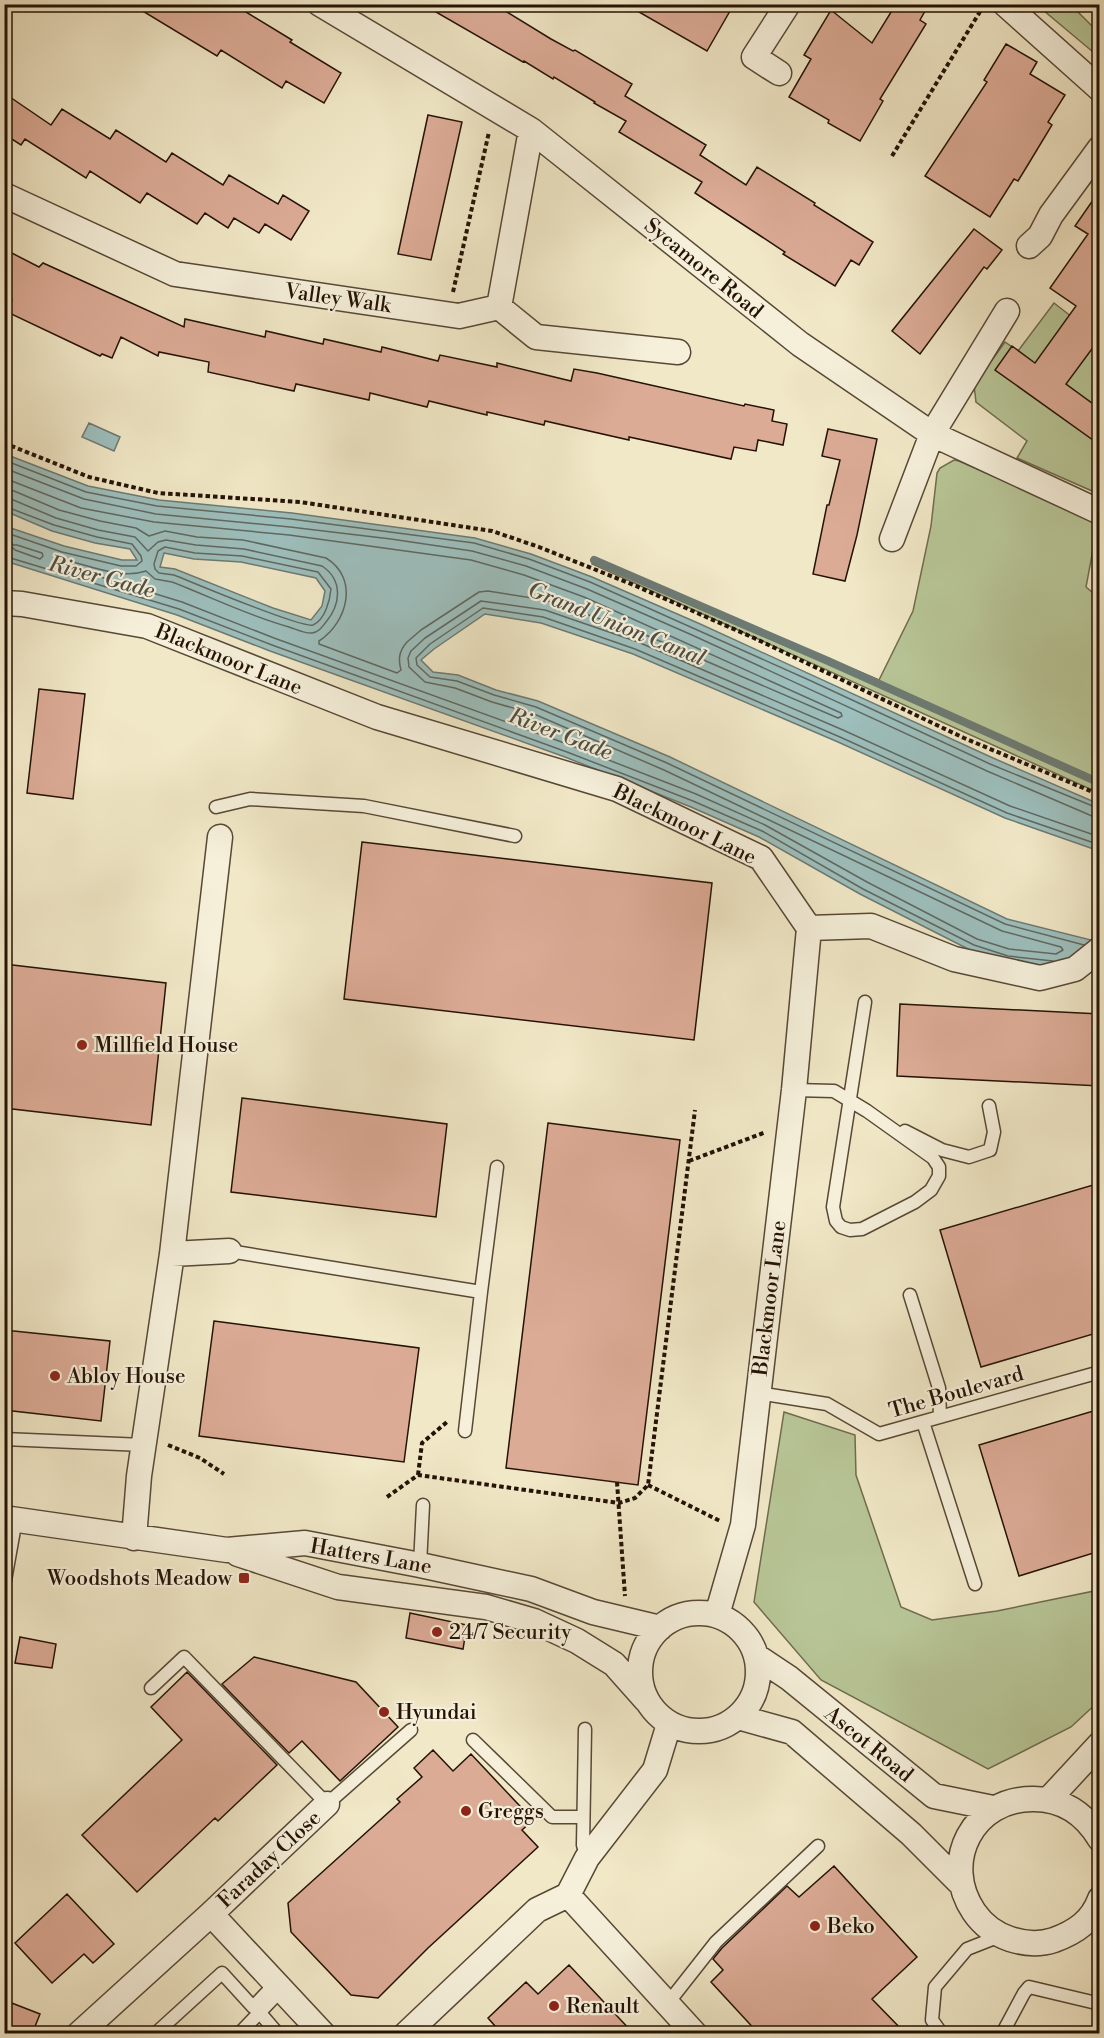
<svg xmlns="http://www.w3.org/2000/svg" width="1104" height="2038" viewBox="0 0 1104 2038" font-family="'Libre Bodoni',serif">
<rect width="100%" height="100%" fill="#f1e8c7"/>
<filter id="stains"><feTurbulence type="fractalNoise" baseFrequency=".00333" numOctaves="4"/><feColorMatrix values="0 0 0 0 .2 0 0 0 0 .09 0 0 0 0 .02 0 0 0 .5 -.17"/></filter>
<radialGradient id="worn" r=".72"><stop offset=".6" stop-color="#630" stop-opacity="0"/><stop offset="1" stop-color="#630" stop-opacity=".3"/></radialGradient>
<path fill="#b8c697" stroke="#6e6c4e" stroke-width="1.5" d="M1037,5H1071L1099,33V57Z
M1054,303L1099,338V494L1017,458L1027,441L976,402L974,385L1005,342L1018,351Z
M954,460L959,461L1098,523L1086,587L1099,598V793L592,564L594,560L879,680L913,611L931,526L937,473L940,468Z
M784,1412L855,1435L856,1475L901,1607L932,1620L997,1611L1099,1590V1701L1071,1727L988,1769L821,1680L754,1602Z"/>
<path fill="#9dbfbd" stroke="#6d7a73" stroke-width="1.5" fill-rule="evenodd" d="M89,423L120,437L114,451L82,437Z
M5,454L88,486L159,500L292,513L475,538L531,554L592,577L698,623L993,758L1099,804V851L1005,818L838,742L633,654L541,623L485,614L434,649L421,660L433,672L458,675L496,690L538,701L670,757L1007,919L1099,942V973L1072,964L1057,967L1006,962L972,951L860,894L759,837L691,807L565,757L270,651L177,615L5,561V526L64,546L122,560H137L130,549L95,543L52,531L5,511ZM164,553L194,559L241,562L316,578L325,591L322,606L311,620L273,608L175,569L160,567Z"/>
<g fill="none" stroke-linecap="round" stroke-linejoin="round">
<path stroke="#606861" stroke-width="1.5" d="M4,460L86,492L157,506L291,519L474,543L529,559L590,582L809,680L990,764L1100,809
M4,468L84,499L156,514L290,527L391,539L472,551L526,566L587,589L692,635L987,771L1092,816L1100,817
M4,478L81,508L154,522L289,535L471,560L524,575L584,597L841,713L842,716L838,718L641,633L545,600L488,591L479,592L421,630L407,642C399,651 398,659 401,670L397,673L319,644V641C348,622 359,578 326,558L243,540L197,537L165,531L149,536L136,528L100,521L59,510L14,491L4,489
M4,498L11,499L56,518L98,530L135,537L148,551L158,542L166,540L196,545L244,549L322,566C343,580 341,604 326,622C322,627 319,632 312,633C305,634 296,629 289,627C249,616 211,597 172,582L155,579L146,571C122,579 93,567 69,561L65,564L68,567L182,602L274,638L570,745L696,794L765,825L867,882L977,939L1009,949L1056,954L1063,950L1061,947L1002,931L664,770L534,714L492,702L455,688L425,682L409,667L408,658L411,651L425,638L481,601L545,610L638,642L843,730L1010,806L1100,837
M4,506L54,525L97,537L132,544L141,556L142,561L136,566H121L62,552L4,532
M4,540L14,545H17L42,553L43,556L40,559L15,550L13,548H4
M165,547L195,553L242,556L318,572L331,589C330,600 325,620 313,625C302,629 192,582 174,575L159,573L155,569L154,564L158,551Z
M4,556L179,609L272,645L567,752L693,801L762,831L863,889L974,945L1008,956L1053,961
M1084,945L1005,924L667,763L536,707L494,695L457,681L430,677L417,665L416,658L430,644L483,608L543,617L635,649L840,737L1007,813L1100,845"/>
<path stroke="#6d7a73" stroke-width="8" d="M594,560L828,661L1100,783"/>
</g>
<path fill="#dcab96" stroke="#241205" stroke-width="1.5" d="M131,4H233L292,40L290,42L341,73L324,103L286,81L282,88L221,50L217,56Z
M422,4H494L551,39L573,51L575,50L632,84L625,96L706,145L700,155L746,185L757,167L815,203L814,205L873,242L859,265L851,260L835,286L783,254L785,252L695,193L702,182L619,132L626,121L594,103L595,102L554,77L553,79L524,61L523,62Z
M625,4H734L707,51Z
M896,4H929L920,20L926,24L880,99L883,101L860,141L828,123L829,120L789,97L811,59L804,55L831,10L872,43Z
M1006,44L1037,62L1030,74L1065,95L1048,122L1052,125L1029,163L1018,181L1014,179L990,217L925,176L987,82L984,80Z
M4,93L51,125L62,109L110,139L116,130L166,162L172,153L223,185L229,175L278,204L283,195L309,211L291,240L265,224L259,233L234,218L228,228L205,213L197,224L147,193L140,203L90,171L86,178L25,139L21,145L4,134Z
M428,115L462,122L431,260L398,254Z
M1100,190V338L1066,384L1100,409V445L995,370L1012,346L1035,363L1076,306L1050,288L1088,234L1075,226Z
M974,229L1002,250L987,269L984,267L920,354L892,331Z
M4,249L39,267L43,263L184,327L185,319L265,337L266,331L323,344L324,339L381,352L382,347L438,361L440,355L497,367V363L571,381L574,369L597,373L744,406L745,404L774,410L772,421L787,424L783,445L758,440L756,451L734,447L731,459L629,437V440L545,421L544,425L487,412V415L429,401L427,407L370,393L369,400L296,384L294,391L208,372L209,362L159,352L158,356L121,337L112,358L102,354L100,356L7,312L12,300L4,296Z
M828,429L877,439L857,535L845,581L813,574L827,505H829L840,460L822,456Z
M39,689L85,694L73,799L27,793Z
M362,842L712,883L694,1040L344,999Z
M4,964L166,983L151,1125L4,1108Z
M900,1004L1100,1014V1086L897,1076Z
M242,1098L447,1124L436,1217L231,1192Z
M548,1123L680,1140L638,1485L506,1468Z
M1100,1183V1332L981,1367L940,1230Z
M214,1321L419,1348L404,1462L199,1436Z
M4,1330L110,1341L101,1421L4,1410Z
M1100,1409V1551L1019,1576L979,1445Z
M410,1613L467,1625L463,1649L406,1638Z
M20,1637L56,1644L52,1668L15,1663Z
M254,1657L356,1682L398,1727L340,1781L302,1741L289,1753L222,1684Z
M187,1672L277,1765L218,1821L215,1818L137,1892L82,1835L182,1740L151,1707Z
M433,1750L453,1771L471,1754L533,1820L522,1830L538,1847L428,1948L378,1998L351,1995L291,1932L288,1903L400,1802L397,1799L422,1777L414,1768Z
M834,1866L917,1957L872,1999L906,2034H759L711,1982L723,1970L713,1959L722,1948L787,1886L799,1897Z
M67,1894L114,1944L93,1963L84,1954L52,1983L15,1943Z
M569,1965L634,2034H502L488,2018L526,1982L538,1994Z
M4,2000L40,2014L32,2034H4Z"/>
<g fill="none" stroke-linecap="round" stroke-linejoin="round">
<defs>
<path id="service" d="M216,807L250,799L364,806L515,836
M794,1090L834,1091L867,1111L933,1158L939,1167V1176L931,1190L915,1202L862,1229L850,1230L841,1227L836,1221L833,1207L865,1002
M905,1131L942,1150L969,1157L990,1150L994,1132L989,1106
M229,1251L481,1292L497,1167
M910,1295L939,1388L940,1417
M758,1393L827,1404L879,1434L1100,1372
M923,1422L975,1584
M465,1431L481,1292
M4,1439L143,1445
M420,1565L423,1505
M4,1586L16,1519
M151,1688L184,1657L327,1804L411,1730
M585,1729L583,1845L587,1858
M473,1740L552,1817H583
M668,2003L716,1942L818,1846
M260,2013L278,2034
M155,2034L222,1973L253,2007L276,1983
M239,2034L282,1989
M942,2034L932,2020L935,1987L967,1949L1000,1936
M1002,2034L1024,1993L1029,1987L1092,2002"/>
<path id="minor" d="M320,4L531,130L800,344L932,434L1100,512
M1005,4L1100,89
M779,73L754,57L788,4
M4,195L175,274L459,316L499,307L536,337L678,352
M1029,246L1040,236L1051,215L1100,148
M499,307L531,130
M892,539L932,434L1007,311
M4,603L22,604L147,626L377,717L617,789L761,858L809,928L794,1090L743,1525L717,1615
M809,928L871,926L954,959L1040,978L1075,969L1100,949
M172,1254L229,1251
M4,1518L227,1550L305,1543L420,1565L531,1589L593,1612L660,1628
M134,1538L139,1476L172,1254L220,837
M238,1554L338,1587L486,1607L534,1621L577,1641L614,1664L646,1700
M640 1672a59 59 0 1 1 118 0a59 59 0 1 1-118 0Z
M756,1656L789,1678L934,1796L993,1808
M738,1717L792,1732L911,1834L961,1884
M1049,1799L1100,1744
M1100,1839C1085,1814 1063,1799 1034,1799C973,1798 940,1862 974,1912C983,1925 995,1934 1010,1939C1025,1944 1039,1945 1054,1940C1076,1932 1092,1921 1100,1899
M568,1895L695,2034
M211,1914L323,2034
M79,2034L211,1914L327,1804
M406,2034L537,1910L568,1895L587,1858L655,1770L669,1724"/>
</defs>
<use href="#service" stroke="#574836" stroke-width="15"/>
<use href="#minor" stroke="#574836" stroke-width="27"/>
<path stroke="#241205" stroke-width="4" stroke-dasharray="4.5 3" stroke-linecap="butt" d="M892,156L981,10
M453,292L489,132
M4,443L89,477L158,493L300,502L492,531L539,547L636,586L754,638L964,738L1100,795
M689,1161L766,1132
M168,1445L200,1458L224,1474
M418,1475L422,1443L447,1422
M617,1482L625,1596
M648,1485L720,1521
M387,1497L418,1475L619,1503L635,1498L648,1485L695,1110"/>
<use href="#service" stroke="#f6f0db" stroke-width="12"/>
<use href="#minor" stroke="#f6f0db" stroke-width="24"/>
</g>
<g fill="#8f2418" stroke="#f6f0db" stroke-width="2">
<circle cx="82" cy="1045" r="6"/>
<circle cx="55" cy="1376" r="6"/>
<rect x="238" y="1572" width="12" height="12" rx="3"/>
<circle cx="437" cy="1632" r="6"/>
<circle cx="384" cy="1712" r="6"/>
<circle cx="466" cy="1811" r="6"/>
<circle cx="815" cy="1926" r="6"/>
<circle cx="554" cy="2006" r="6"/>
</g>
<g text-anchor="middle" stroke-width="4.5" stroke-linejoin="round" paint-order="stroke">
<g font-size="21" fill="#241205" stroke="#f6f0db">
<text transform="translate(704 268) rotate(39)" y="7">Sycamore Road</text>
<text transform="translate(338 298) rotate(8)" y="7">Valley Walk</text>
<text transform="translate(229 659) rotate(22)" y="7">Blackmoor Lane</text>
<text transform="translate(685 824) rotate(26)" y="7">Blackmoor Lane</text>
<text transform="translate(769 1298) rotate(-83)" y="7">Blackmoor Lane</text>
<text transform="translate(956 1392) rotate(-16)" y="7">The Boulevard</text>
<text transform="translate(371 1556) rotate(10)" y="7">Hatters Lane</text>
<text transform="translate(869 1744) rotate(39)" y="7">Ascot Road</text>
<text transform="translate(269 1859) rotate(-43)" y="7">Faraday Close</text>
</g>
<g font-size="21" fill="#241205" stroke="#f6f0db" text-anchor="start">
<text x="94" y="1052">Millfield House</text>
<text x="67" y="1383">Abloy House</text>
<text x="232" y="1585" text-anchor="end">Woodshots Meadow</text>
<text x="449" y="1639">24/7 Security</text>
<text x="396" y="1719">Hyundai</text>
<text x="478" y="1818">Greggs</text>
<text x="827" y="1933">Beko</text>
<text x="566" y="2013">Renault</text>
</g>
<g font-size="22" font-style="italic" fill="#4e4f45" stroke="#f6f0db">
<text transform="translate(102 576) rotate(15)" y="8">River Gade</text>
<text transform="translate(617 623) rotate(22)" y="8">Grand Union Canal</text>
<text transform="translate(561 733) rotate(21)" y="8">River Gade</text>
</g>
</g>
<rect width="1104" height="2038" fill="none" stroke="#f1e8c7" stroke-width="24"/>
<rect x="6" y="6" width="1092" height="2026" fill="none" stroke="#241205" stroke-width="3"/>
<rect x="12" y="12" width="1080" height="2014" fill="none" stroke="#241205" stroke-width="1.5"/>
<rect width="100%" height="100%" filter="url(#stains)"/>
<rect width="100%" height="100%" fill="url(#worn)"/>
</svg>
